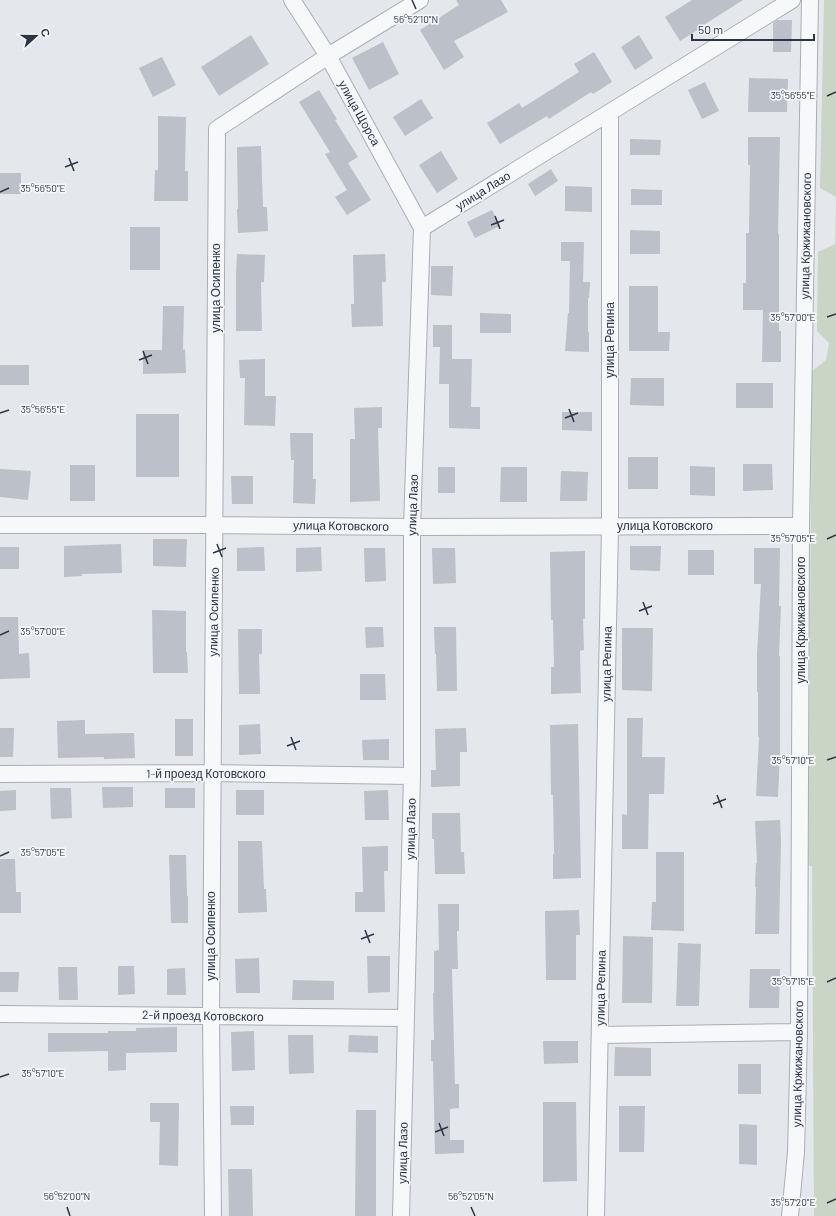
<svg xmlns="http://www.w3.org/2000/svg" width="836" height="1216" viewBox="0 0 836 1216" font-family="Barlow,sans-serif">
<rect width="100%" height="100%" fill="#e4e7ec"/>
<path fill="#cad5c5" d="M824,0H836V1216H814L812,866H808L812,371L826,360L829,343L817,331L818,252L835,244L836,197L820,188Z"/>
<path fill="#bbc0c9" d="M456,0H501L508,12L454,41L464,57L444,70L420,30L459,5Z
M692,0H743L699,28V29L680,41L665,17Z
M777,20H792L791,52H773V23Z
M251,35L269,64L219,96L201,67Z
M639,35L653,58L635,70L621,47Z
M383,42L399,74L369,90L352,58Z
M594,52L612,82L593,94L591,92L549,119L547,116L500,144L487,123L519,103L522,108L579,72L574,64Z
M162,57L176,85L153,97L139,68Z
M749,78L788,79L787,112H748Z
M705,82L719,111L702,119L688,90Z
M319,90L337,119L335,120L358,157L348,163L371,200L347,215L335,197L347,190L325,154L330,152L299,102Z
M421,99L433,118L405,136L393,117Z
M158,116L186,117L185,171H188V201H154L155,170H158Z
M748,137H780L778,234H779V331H781V362H762L763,310H743V283H746V233H749L750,165H748Z
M630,139L661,140L660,155H630Z
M261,146L263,207H267L268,231L238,233L237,209H238L237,147Z
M441,151L458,179L437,193L419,165Z
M551,169L558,181L535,196L528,184Z
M0,173H21V194H0Z
M565,186L592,187V212L565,211Z
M631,189L662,190V205H631Z
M492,210L500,226L475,238L467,222Z
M130,227H160V270H130Z
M630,230L660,231V254H630Z
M561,242H584L583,282H590L589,298H588V332H589V352L565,351L568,313H569L570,261H561Z
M237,254L265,255L264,282H261L262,331H236V275Z
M385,254L386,282H382L383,326L352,327L351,304H354L353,255Z
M431,266H453L452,296L431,295Z
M629,286H658V332H670L669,351H629Z
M163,306H184L183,350L185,349L186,373L143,374V350H162Z
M480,313L511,314V333H480Z
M433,325H452V359H472L471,407H480V429L449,428V384H439L440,347H433Z
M265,359V396H276L275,426L244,425L245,378H240L239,360Z
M0,365H29V385H0Z
M631,378H664V406L630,405Z
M736,383H773V408H736Z
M382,407V428H378L380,501L350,502V439H355L354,408Z
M562,412H592V431L562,430Z
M136,414H179V477H136Z
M290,433H313V479H316L315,504L293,503L294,460H291Z
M628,457H658V489H628Z
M743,464H772L773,490L743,491Z
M70,465H95V501H70Z
M690,466L715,467V496L690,495Z
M438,467H455V493H438Z
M501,467H527V502H500Z
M0,469L31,471L28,500L0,497Z
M561,471L588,472L587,501H560Z
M231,476H253V504H232Z
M153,539H187L186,567L153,566Z
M121,544L122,573L82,574V576L64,577V546Z
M630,546H661L660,571L630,570Z
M0,547H19V569H0Z
M264,547L265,571H237V548Z
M321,547L322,571L296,572V548Z
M364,548H385L386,581L365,582Z
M432,548H455L456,583L433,584Z
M754,548H780L779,606H781L779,656H780V752L778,797L756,796L759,737H758V692H757V654L761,584H754Z
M688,550H714V575H688Z
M585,551V619H583L584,650L580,651L581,693L551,694V667H554L553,620H551L550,552Z
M152,610L186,611V652H187L188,673H153Z
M0,617H18L19,654L29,653L30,678L0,679Z
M365,627H383L384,647L366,648Z
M434,627H456L457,691H437L436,654H435Z
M622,628H653L652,691L622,690Z
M238,629H262V654H259L260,694H239Z
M360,674H385L386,700H360Z
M627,718H643L642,757H665L664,794H649L648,849H622V814L627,815Z
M175,719H193V756H175Z
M85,720V734L134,733L135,758L104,759V757L58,758L57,721Z
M260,724L261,754L239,755V725Z
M578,724L581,878L553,879V854H554L553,795H551L550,725Z
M0,728H14L13,757H0Z
M466,728L467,752H460V786L431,787V770H436L435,729Z
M389,739V760H363L362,740Z
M102,787H133V807L103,808Z
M50,788H71L72,818L51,819Z
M165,788H195V808H165Z
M16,790V810L0,811V791Z
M236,790H264V815H236Z
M388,790L389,820H365L364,791Z
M432,813H460L461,852H464L465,874H435L434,839H432Z
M780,820L781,841L779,934H755L756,887H755L756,863H757L755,821Z
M238,841H262L264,889H266L267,912L238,913Z
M388,846V871H384L385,912H355V892H363L362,847Z
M656,852H684V931L651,930L652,902H656Z
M169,855H186L187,896H188V923H171Z
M0,859H15L16,892H21V913H0Z
M438,904H459V931H457L458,969H452L455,1084H459V1108L450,1109V1140H464V1153L435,1154L433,1061H431V1040H434L433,993H434V951L439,950Z
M579,910L580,935H576V980H546L545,911Z
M623,936L653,937L652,1003H622Z
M678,943L701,944L699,1006H676Z
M367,956H390V992L368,993Z
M259,958L260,993H236L235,959Z
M118,966H134L135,994L118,995Z
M58,967H77L78,1000H59Z
M185,968L186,995H167V969Z
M750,969H780L779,1008H749Z
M0,972H19L18,992H0Z
M293,980L334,981V1000H292Z
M177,1027V1052L126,1053V1070L108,1071V1051L48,1052V1033H108V1031H136V1028Z
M254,1031L255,1070L232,1071L231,1032Z
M288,1035H313L314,1073L289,1074Z
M349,1035L378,1036V1053L348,1052Z
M543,1041H578V1063L544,1064Z
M615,1047L651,1048V1076H614Z
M738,1064H761V1094H738Z
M543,1102H576L577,1181L543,1182Z
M150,1103H179L178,1166L159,1165L160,1122H150Z
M230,1106H254V1125H231Z
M619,1106H645L644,1152H619Z
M356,1110H376V1216H355Z
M739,1124L757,1125V1165L739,1164Z
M228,1169H252L253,1216H229Z"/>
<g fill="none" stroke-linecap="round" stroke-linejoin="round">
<defs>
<path id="minor" d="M292,0L328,56L422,228
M0,525H215L412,527L801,526
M0,774L212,773L412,776
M0,1014L406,1018
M600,1035L799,1032
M213,1216L211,1016L217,129L328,56L420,0
M401,1216L412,776V527L422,228L792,0
M596,1216L610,527V112
M790,1216L796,1152L799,1032L801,526L810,0"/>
</defs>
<use href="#minor" stroke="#a9aeb6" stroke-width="18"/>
<use href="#minor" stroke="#f7f8fa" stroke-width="16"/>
</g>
<path fill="none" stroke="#2b3544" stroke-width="1.5" d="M412,0L416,9M827,96L836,92M69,158L74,171M65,167L78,162M0,192L9,188M495,216L500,229M491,225L504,220M827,317L836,314M143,351L148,364M139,360L152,355M569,409L574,422M0,413L9,410M565,418L578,413M827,539L836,535M217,544L222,557M213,553L226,548M643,602L648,615M639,611L652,606M0,635L9,631M291,737L296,750M287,746L300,741M827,760L836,757M717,795L722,808M713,804L726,799M0,856L9,852M365,930L370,943M361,939L374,934M827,982L836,978M0,1077L9,1074M439,1123L444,1136M435,1132L448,1127M827,1203L836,1199M67,1207L70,1216M471,1207L475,1216"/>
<g text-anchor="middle" stroke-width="3.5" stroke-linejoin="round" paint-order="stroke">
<g font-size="12" fill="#2b3544" stroke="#f4f6f9">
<text transform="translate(359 113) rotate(61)" y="4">улица Щорса</text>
<text transform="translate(483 191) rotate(-32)" y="4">улица Лазо</text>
<text transform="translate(806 236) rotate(-89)" y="4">улица Кржижановского</text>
<text transform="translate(216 288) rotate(-90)" y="4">улица Осипенко</text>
<text transform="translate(610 340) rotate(-90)" y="4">улица Репина</text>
<text transform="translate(413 505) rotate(-88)" y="4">улица Лазо</text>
<text transform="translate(341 526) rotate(1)" y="4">улица Котовского</text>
<text x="665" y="530">улица Котовского</text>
<text transform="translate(214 612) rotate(-89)" y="4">улица Осипенко</text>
<text transform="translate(801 620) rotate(-90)" y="4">улица Кржижановского</text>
<text transform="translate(607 664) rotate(-89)" y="4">улица Репина</text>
<text x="206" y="778">1-й проезд Котовского</text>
<text transform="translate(411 829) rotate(-89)" y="4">улица Лазо</text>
<text transform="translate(211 936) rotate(-90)" y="4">улица Осипенко</text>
<text transform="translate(601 988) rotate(-89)" y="4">улица Репина</text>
<text transform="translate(203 1016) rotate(1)" y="4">2-й проезд Котовского</text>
<text transform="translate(798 1064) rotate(-89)" y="4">улица Кржижановского</text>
<text transform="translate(403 1153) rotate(-89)" y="4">улица Лазо</text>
</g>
</g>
<g font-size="10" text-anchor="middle" fill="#2b3544" stroke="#f4f6f9" stroke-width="3.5" stroke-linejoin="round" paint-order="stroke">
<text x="416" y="23">56°52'10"N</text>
<text x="793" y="99">35°56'55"E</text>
<text x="43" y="192">35°56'50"E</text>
<text x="793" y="321">35°57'00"E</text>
<text x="43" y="413">35°56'55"E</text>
<text x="793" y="542">35°57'05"E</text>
<text x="43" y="635">35°57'00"E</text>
<text x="793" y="764">35°57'10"E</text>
<text x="43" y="856">35°57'05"E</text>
<text x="793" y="985">35°57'15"E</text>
<text x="43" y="1077">35°57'10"E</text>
<text x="67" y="1200">56°52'00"N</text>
<text x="471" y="1200">56°52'05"N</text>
<text x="793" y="1206">35°57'20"E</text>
</g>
<g transform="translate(36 36) rotate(69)" stroke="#f4f6f9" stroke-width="3" paint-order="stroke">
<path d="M0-3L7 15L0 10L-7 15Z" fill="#2b3544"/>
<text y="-6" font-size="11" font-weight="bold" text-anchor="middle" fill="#2b3544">С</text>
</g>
<path d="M692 34v6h122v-6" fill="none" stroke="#2b3544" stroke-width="2"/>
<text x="698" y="34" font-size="12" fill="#2b3544" stroke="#f4f6f9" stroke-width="3" paint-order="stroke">50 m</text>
</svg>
